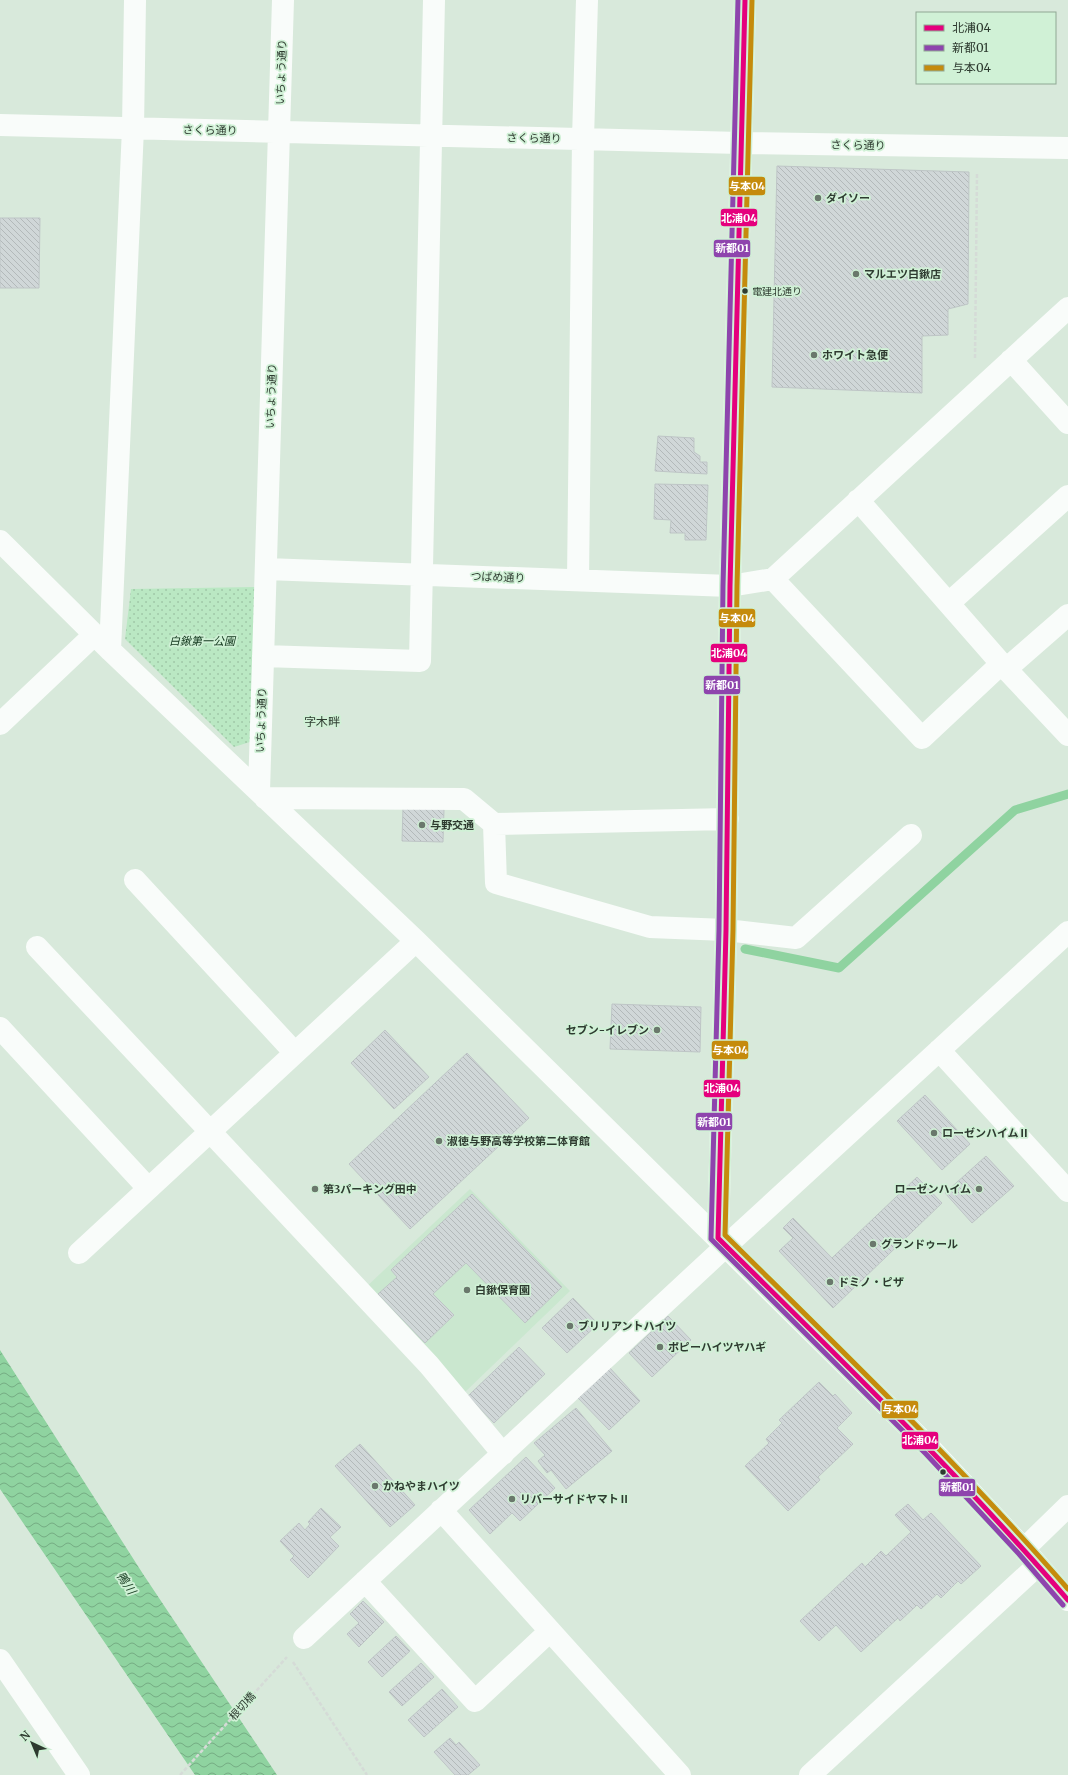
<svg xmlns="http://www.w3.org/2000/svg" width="1068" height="1775" viewBox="0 0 1068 1775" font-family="Merriweather,'Noto Sans JP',serif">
<defs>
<pattern id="park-dots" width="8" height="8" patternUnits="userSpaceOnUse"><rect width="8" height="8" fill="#bae8c3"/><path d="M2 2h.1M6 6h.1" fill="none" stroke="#a0c8a8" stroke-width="1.8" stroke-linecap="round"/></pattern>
<pattern id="water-waves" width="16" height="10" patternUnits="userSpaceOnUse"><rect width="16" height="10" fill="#8fd3a0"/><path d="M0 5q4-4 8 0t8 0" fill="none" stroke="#75ac83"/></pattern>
<pattern id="building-back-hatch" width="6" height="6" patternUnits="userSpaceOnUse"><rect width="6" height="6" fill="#d0d7d8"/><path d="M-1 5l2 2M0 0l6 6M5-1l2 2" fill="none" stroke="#b3b9ba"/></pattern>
</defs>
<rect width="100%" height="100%" fill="#d8e9db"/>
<path fill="#cae7cf" d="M470,1189L570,1291L464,1393L364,1289Z"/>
<path fill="url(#park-dots)" d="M257,587L253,741L234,747L125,639L131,589Z"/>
<path fill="url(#water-waves)" d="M0,1350L143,1574L277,1775H195L0,1489Z"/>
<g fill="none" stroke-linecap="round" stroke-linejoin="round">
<path stroke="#8fd3a0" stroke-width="9" d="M745,949L839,968L1015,810L1068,794"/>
</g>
<path fill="url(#building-back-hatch)" stroke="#bec5c6" d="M777,166L969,172L968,304L948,309V335L922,336V393L772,387Z
M0,218H40L39,288H0Z
M658,436L694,438V452L700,456V462H707V474L655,471Z
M655,484L708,485L706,540H685V533H670L671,520L654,519Z
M403,807L444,809L443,842L402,841Z
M612,1004L701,1007L700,1052L610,1049Z
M385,1030L429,1077L394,1109L351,1063Z
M467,1053L529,1118L410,1229L349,1164Z
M925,1095L970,1144L942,1170L897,1121Z
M986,1156L1014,1186L972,1223L945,1193Z
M917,1177L942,1203L833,1308L779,1251L793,1238L783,1228L793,1218L832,1258Z
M472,1194L562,1287L525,1323L466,1263L433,1294L454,1315L425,1343L378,1294L397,1277L391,1270Z
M573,1298L598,1324L567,1353L542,1328Z
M668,1316L691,1340L652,1377L629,1353Z
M519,1347L545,1374L494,1423L468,1396Z
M610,1368L640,1401L609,1430L578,1398Z
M819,1382L833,1396L835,1394L852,1413L837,1428L853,1444L818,1477L820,1480L788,1511L745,1466L769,1443L766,1439L782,1423L779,1420Z
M576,1408L612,1451L566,1489L551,1470L547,1473L538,1461L545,1455L534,1443Z
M360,1444L415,1505L390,1527L335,1466Z
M526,1457L555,1488L520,1521L512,1513L490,1534L469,1510Z
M908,1504L923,1520L931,1513L981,1566L961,1584L958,1581L941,1598L937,1594L921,1609L917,1605L900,1621L898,1618L861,1652L836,1625L819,1641L800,1621L862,1563L865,1567L881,1551L886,1556L911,1532L895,1515Z
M321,1508L341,1527L330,1537L339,1546L308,1578L290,1560L294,1556L280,1541L299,1523L305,1530L310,1524L308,1522Z
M363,1601L384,1622L359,1647L347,1634L359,1623L350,1614Z
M396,1636L410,1651L382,1677L368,1662Z
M421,1663L434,1677L402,1706L389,1692Z
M442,1689L458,1707L424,1737L408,1720Z
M450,1738L456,1745L459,1742L480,1765L468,1775H455L434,1752Z"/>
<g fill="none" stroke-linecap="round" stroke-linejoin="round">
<path stroke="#d5dbd7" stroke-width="2.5" stroke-dasharray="4 2" stroke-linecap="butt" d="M975,358L977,173
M293,1662L367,1775
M180,1775L287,1657"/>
<path stroke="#f9fcfa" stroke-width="22" d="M0,125L741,143L1068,148
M1011,360L1068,423
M858,500L1006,669L1068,735
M0,541L110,650L416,941L931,1449L1024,1549L1068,1600
M266,569L730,586L773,579L1068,308
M773,579L922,738L1001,664
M578,580L583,139L587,0
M949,603L1068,496
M110,650L133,128L135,0
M263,656L420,661L434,0
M1006,669L1068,615
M0,724L94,635
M259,791L283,0
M265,798L464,799L494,824L728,819
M494,824L496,883L650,927L726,930L796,938L911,835
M135,880L295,1053
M37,947L429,1365L503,1454
M0,1028L148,1188
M939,1050L1068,1191
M718,1238L726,930L730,586L745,0
M79,1253L416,941
M441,1510L680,1775
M1024,1549L1068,1506
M365,1581L475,1701L550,1631
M304,1638L726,1246L1068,932
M0,1660L79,1775
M810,1775L1037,1566"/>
<defs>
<path id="bus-1" d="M745,0L730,586L726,930L718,1238C837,1356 958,1473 1068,1600"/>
<path id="bus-2" d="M738,0L723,586L719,930L711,1239L926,1454L1019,1554L1063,1605"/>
<path id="bus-3" d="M752,0L737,586L733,930L725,1235C842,1351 960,1465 1068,1589"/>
</defs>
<use href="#bus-1" stroke="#d0f1d6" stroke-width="8"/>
<use href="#bus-2" stroke="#d0f1d6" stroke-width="8"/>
<use href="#bus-3" stroke="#d0f1d6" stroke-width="8"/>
<use href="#bus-1" stroke="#e5007d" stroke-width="5"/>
<use href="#bus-2" stroke="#8e44ad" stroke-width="5"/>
<use href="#bus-3" stroke="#c58b0c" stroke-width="5"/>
</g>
<g fill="#6a786c" stroke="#d0f1d6" stroke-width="1.5">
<circle cx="818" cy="198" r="4"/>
<circle cx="856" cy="274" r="4"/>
<circle cx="814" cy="355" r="4"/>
<circle cx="422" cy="825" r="4"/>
<circle cx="657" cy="1030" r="4"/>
<circle cx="934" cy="1133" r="4"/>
<circle cx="439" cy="1141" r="4"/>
<circle cx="315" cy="1189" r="4"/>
<circle cx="979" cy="1189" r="4"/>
<circle cx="873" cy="1244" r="4"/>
<circle cx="830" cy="1282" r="4"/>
<circle cx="467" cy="1290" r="4"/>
<circle cx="570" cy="1326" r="4"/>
<circle cx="660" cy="1347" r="4"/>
<circle cx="375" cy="1486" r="4"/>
<circle cx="512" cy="1499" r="4"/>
</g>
<g fill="#2e3b30" stroke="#d0f1d6" stroke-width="1.5">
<circle cx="745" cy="291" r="3.5"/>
<circle cx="943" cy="1472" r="3.5"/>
</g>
<g text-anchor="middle" stroke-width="3.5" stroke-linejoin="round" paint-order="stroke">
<g font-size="10" fill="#2e3b30" stroke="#d0f1d6" text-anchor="start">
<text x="752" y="295">電建北通り</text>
</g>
<g font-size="11" fill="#2e3b30" stroke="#d0f1d6">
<text transform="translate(281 72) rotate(-88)" y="4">いちょう通り</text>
<text transform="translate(210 130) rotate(1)" y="4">さくら通り</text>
<text transform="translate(534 138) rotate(1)" y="4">さくら通り</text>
<text transform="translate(858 145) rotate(1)" y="4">さくら通り</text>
<text transform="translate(271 396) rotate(-88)" y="4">いちょう通り</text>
<text transform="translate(498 577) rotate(2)" y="4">つばめ通り</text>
<text transform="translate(261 720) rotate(-88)" y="4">いちょう通り</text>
<text transform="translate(242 1706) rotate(-48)" y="4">根切橋</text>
</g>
<g font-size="11" font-weight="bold" fill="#2e3b30" stroke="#d0f1d6" text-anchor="start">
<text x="826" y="202">ダイソー</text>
<text x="864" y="278">マルエツ白鍬店</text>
<text x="822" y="359">ホワイト急便</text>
<text x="430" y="829">与野交通</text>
<text x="649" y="1034" text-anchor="end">セブン-イレブン</text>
<text x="942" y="1137">ローゼンハイムⅡ</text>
<text x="447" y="1145">淑徳与野高等学校第二体育館</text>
<text x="323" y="1193">第3パーキング田中</text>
<text x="971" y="1193" text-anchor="end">ローゼンハイム</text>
<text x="881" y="1248">グランドゥール</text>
<text x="838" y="1286">ドミノ・ピザ</text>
<text x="475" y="1294">白鍬保育園</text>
<text x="578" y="1330">ブリリアントハイツ</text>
<text x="668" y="1351">ポピーハイツヤハギ</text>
<text x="383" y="1490">かねやまハイツ</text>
<text x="520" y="1503">リバーサイドヤマトⅡ</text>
</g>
<g font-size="11" font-style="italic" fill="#11361c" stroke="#d0f1d6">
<text x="202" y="645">白鍬第一公園</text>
</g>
<g font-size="12" fill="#2e3b30" stroke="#d0f1d6">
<text x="322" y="726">字木畔</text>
</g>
<g font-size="12" font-style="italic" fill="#163b20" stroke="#d0f1d6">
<text transform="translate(126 1583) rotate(57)" y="4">鴨川</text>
</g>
</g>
<g stroke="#d0f1d6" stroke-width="1.5">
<rect x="728" y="176" width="38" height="20" rx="4" fill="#c58b0c"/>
<rect x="720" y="208" width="38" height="19" rx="4" fill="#e5007d"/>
<rect x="713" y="239" width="38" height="19" rx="4" fill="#8e44ad"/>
<rect x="718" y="608" width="38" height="20" rx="4" fill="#c58b0c"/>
<rect x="710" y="643" width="38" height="20" rx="4" fill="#e5007d"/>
<rect x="703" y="675" width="38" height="20" rx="4" fill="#8e44ad"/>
<rect x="711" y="1040" width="38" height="20" rx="4" fill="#c58b0c"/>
<rect x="703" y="1079" width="38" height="19" rx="4" fill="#e5007d"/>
<rect x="695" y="1112" width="38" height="19" rx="4" fill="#8e44ad"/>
<rect x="881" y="1400" width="38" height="19" rx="4" fill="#c58b0c"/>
<rect x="901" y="1431" width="38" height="19" rx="4" fill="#e5007d"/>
<rect x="938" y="1478" width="38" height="19" rx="4" fill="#8e44ad"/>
</g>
<g font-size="11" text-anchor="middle" font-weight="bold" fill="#fff">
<text x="747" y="190">与本04</text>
<text x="739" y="222">北浦04</text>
<text x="732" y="252">新都01</text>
<text x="737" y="622">与本04</text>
<text x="729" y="657">北浦04</text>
<text x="722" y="689">新都01</text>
<text x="730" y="1054">与本04</text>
<text x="722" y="1092">北浦04</text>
<text x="714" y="1126">新都01</text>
<text x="900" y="1413">与本04</text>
<text x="920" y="1444">北浦04</text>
<text x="957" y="1491">新都01</text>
</g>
<rect x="916" y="12" width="140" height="72" fill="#d0f1d6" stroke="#8fa894"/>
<rect x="924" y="25" width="20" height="6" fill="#e5007d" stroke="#8fa894"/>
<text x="952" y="32" font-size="12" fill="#2e3b30">北浦04</text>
<rect x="924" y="45" width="20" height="6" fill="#8e44ad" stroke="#8fa894"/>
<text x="952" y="52" font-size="12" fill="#2e3b30">新都01</text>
<rect x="924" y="65" width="20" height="6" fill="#c58b0c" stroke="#8fa894"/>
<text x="952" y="72" font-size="12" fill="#2e3b30">与本04</text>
<g transform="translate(32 1743) rotate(316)" stroke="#d0f1d6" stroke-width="3" paint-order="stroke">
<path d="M0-3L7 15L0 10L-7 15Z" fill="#2e3b30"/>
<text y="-6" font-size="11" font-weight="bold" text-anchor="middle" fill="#2e3b30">N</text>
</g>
</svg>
